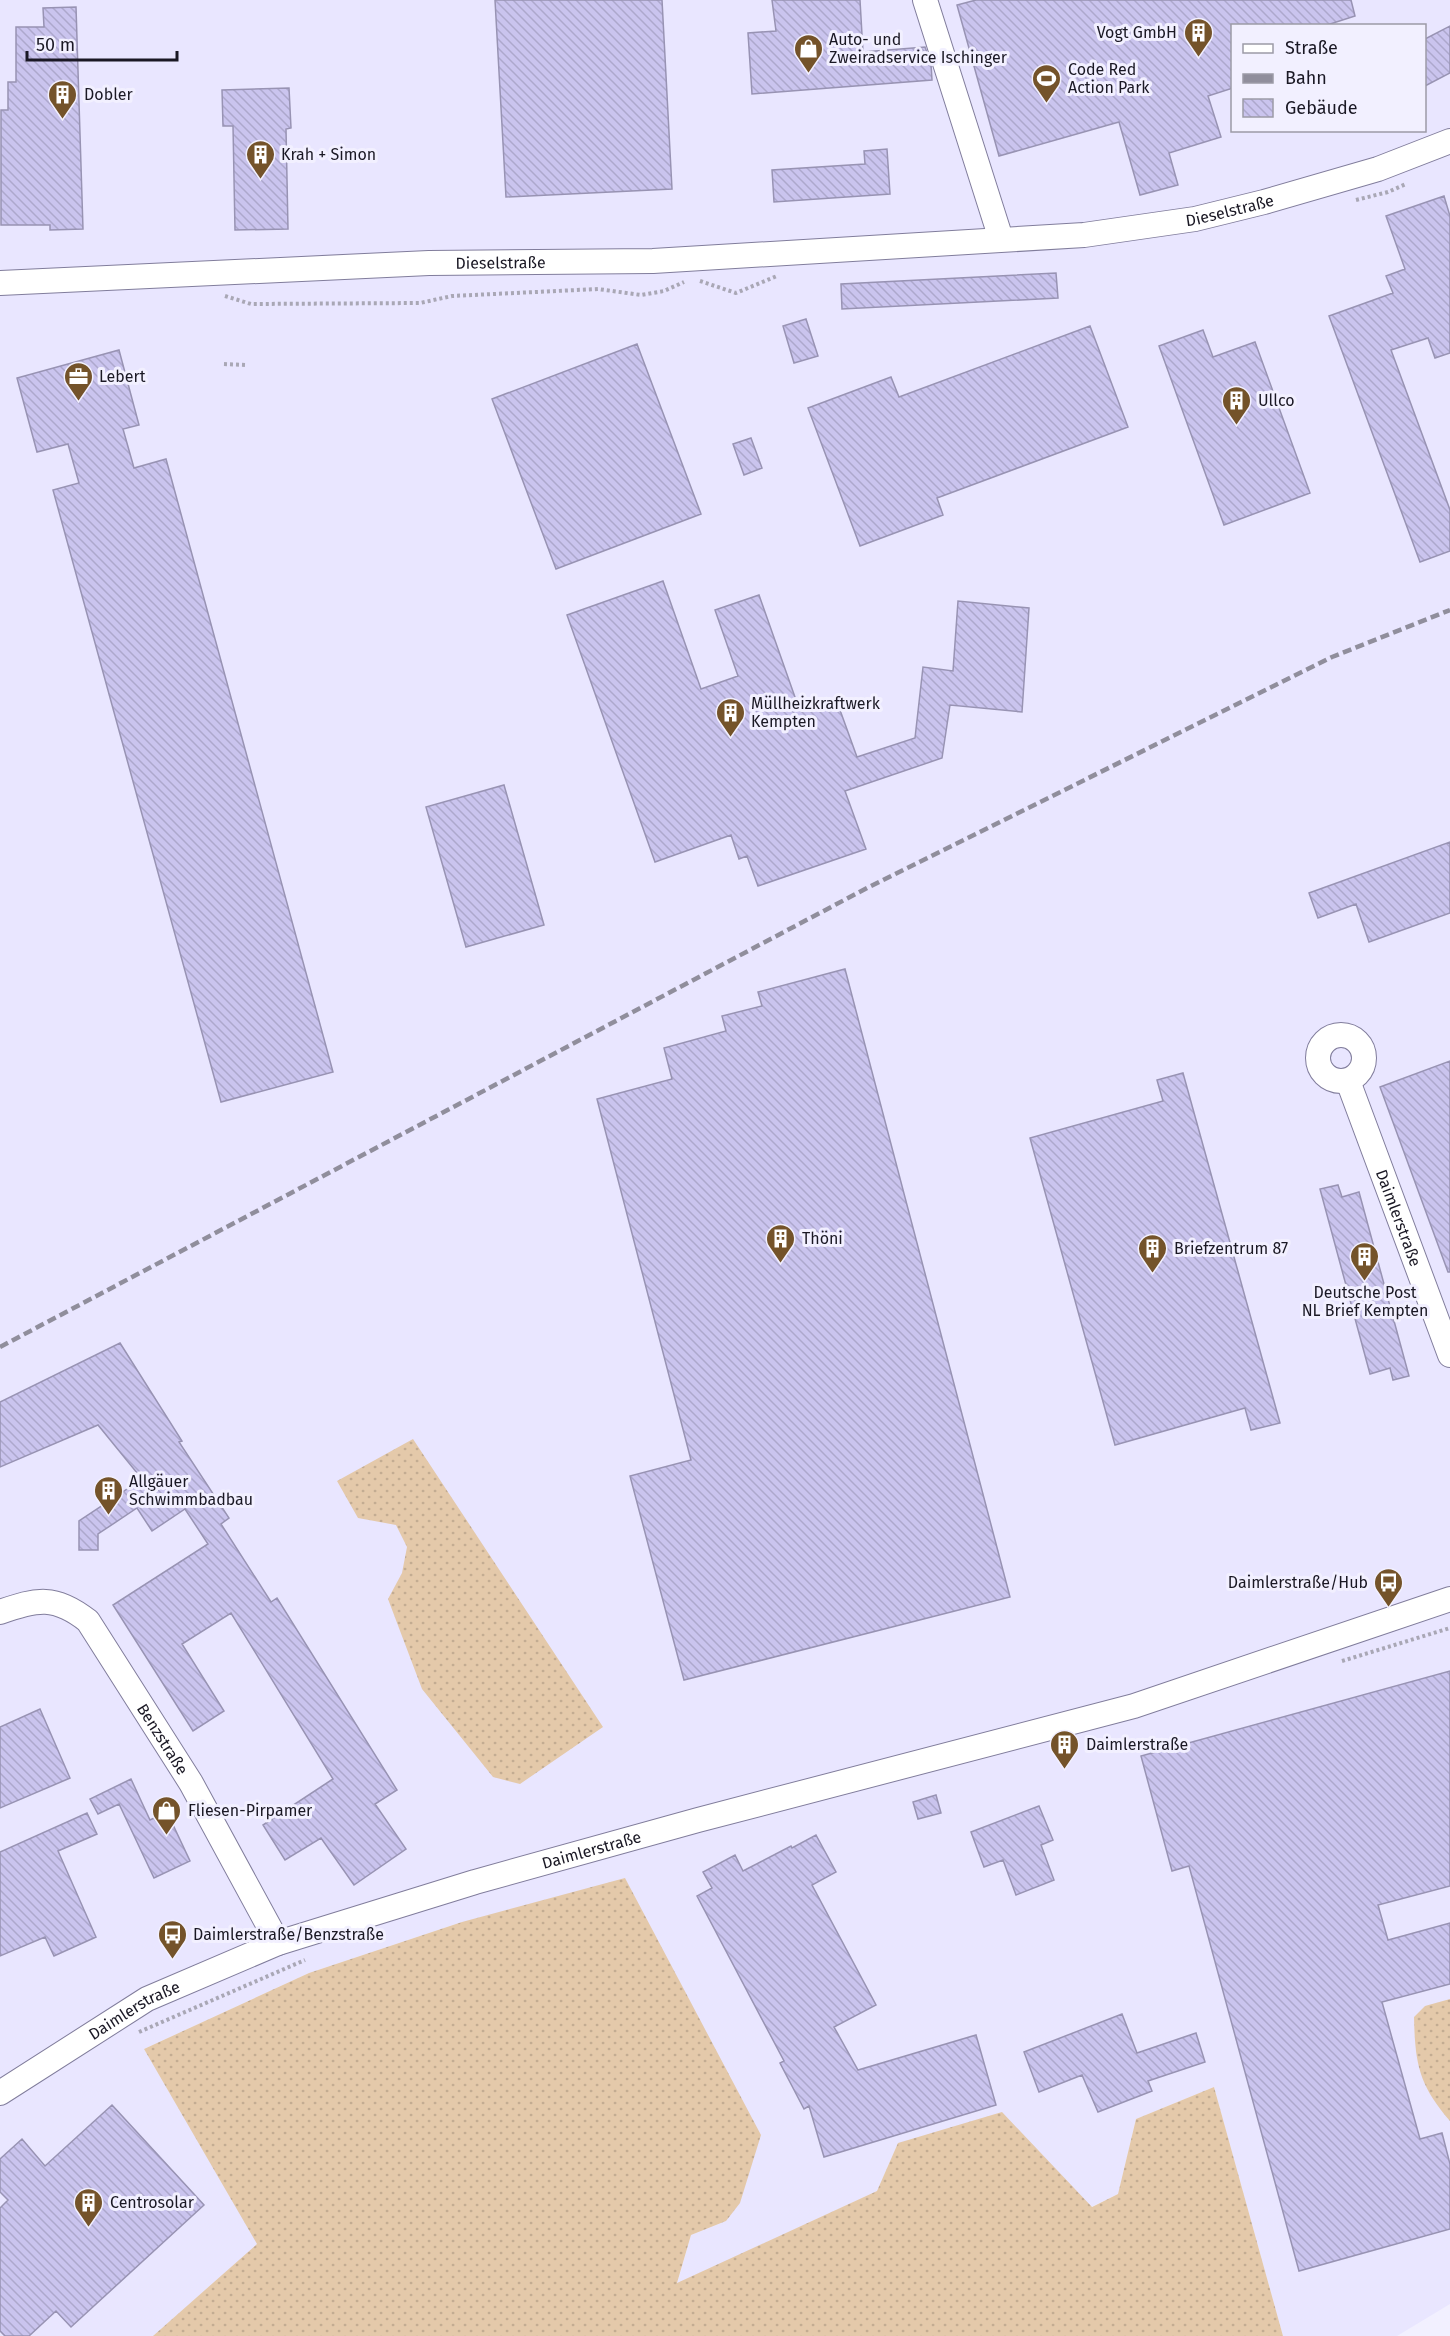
<svg xmlns="http://www.w3.org/2000/svg" width="1450" height="2336" viewBox="0 0 1450 2336" font-family="'Fira Sans',sans-serif">
<defs>
<pattern id="grass-dots" width="8" height="8" patternUnits="userSpaceOnUse" patternTransform="scale(1.5)"><rect width="8" height="8" fill="#e4c9aa"/><path d="M2 2h.1M6 6h.1" fill="none" stroke="#c3ac92" stroke-width="1.8" stroke-linecap="round"/></pattern>
<pattern id="building-back-hatch" width="6" height="6" patternUnits="userSpaceOnUse" patternTransform="scale(1.5)"><rect width="6" height="6" fill="#cac4ee"/><path d="M-1 5l2 2M0 0l6 6M5-1l2 2" fill="none" stroke="#ada8cc"/></pattern>
</defs>
<rect width="100%" height="100%" fill="#f2f0ff"/>
<path fill="#e9e6ff" fill-rule="evenodd" d="M0,0H1450V2304L1397,2336H1283L1214,2087L1136,2119L1118,2194L1091,2207L898,2143L877,2191L677,2284L691,2235L726,2221L462,1922L309,1973L144,2049L258,2244L153,2336H0ZM1232,26H1424V130H1232Z"/>
<path fill="url(#grass-dots)" d="M413,1439L603,1727L520,1784L493,1777L422,1689L388,1599L402,1573L407,1547L396,1525L358,1518L337,1481Z
M625,1878L761,2135L740,2203L726,2221L691,2235L677,2283L877,2191L898,2143L1002,2112L1092,2207L1118,2194L1136,2119L1214,2087L1283,2336H153L257,2244L144,2049L309,1973L462,1922Z
M1450,1999V2121C1419,2085 1415,2064 1414,2017L1425,2006Z"/>
<path fill="url(#building-back-hatch)" stroke="#9893b3" stroke-width="1.5" d="M495,0H662L672,189L506,197Z
M772,0H860L863,52L925,47L931,64L932,80L752,94L748,33L776,31Z
M976,0H1351L1355,16L1324,26H1233V88L1208,96L1221,137L1169,153L1178,185L1140,195L1119,122L999,156L957,5Z
M76,7L83,229L50,230V225H1V110H8V82H16V27H44L43,8Z
M1450,26V73L1425,86V39Z
M289,88L291,128L286,129L288,229L235,230L233,126H223L222,90Z
M887,149L890,194L774,202L772,170L865,164L864,151Z
M1444,196L1450,216V353L1435,358L1428,338L1391,350L1450,510V551L1420,562L1329,316L1393,293L1386,276L1405,269L1386,216Z
M1056,273L1058,298L842,309L841,284Z
M806,319L818,356L794,363L783,326Z
M1090,326L1128,427L937,498L943,515L860,546L808,408L891,377L899,397Z
M1203,330L1213,357L1255,342L1310,493L1224,525L1159,346Z
M637,344L701,514L556,569L492,399Z
M119,350L139,425L123,429L134,468L166,459L333,1072L221,1102L53,490L79,483L68,444L37,452L17,378Z
M751,438L762,468L744,475L733,444Z
M663,581L701,689L738,676L715,610L759,595L796,700L800,698L804,711L836,699L857,757L915,738L923,667L953,671L958,601L1029,608L1022,712L950,705L942,758L845,791L866,849L758,886L747,856L739,859L731,835L655,862L567,615Z
M504,785L544,925L466,947L426,807Z
M1450,842V913L1369,942L1356,904L1318,918L1309,893Z
M845,969L1010,1597L684,1680L630,1476L691,1460L597,1099L672,1079L664,1048L726,1031L722,1016L762,1006L758,992Z
M1450,1061V1272H1448L1380,1087Z
M1183,1073L1280,1423L1251,1430L1245,1408L1115,1445L1030,1138L1163,1101L1157,1080Z
M1338,1185L1342,1197L1359,1192L1409,1376L1393,1380L1390,1368L1370,1374L1320,1189Z
M120,1343L182,1441L179,1442L229,1518L221,1524L271,1602L277,1598L397,1790L375,1804L406,1849L354,1885L321,1838L285,1860L263,1825L333,1779L231,1613L182,1644L224,1711L193,1731L113,1605L208,1544L185,1509L152,1531L137,1508L98,1534V1550H79V1521L142,1479L98,1425L0,1467V1402Z
M1450,1671V1886L1378,1905L1388,1940L1450,1923V1984L1382,2002L1420,2139L1442,2133L1450,2164V2229L1299,2271L1189,1866L1172,1871L1141,1756Z
M40,1709L70,1778L0,1808V1727Z
M131,1779L150,1820L167,1812L190,1861L154,1878L119,1804L98,1814L90,1799Z
M936,1795L941,1813L918,1819L913,1802Z
M1039,1806L1053,1840L1041,1845L1054,1880L1016,1895L1003,1860L984,1867L971,1832Z
M87,1813L97,1834L58,1851L96,1937L54,1956L45,1937L0,1956V1852Z
M816,1835L836,1872L812,1885L876,2005L834,2027L858,2070L976,2035L996,2105L824,2157L809,2106L804,2109L780,2063L784,2061L697,1896L712,1888L703,1872L735,1855L743,1871L791,1846L792,1848Z
M1122,2014L1137,2053L1196,2033L1205,2062L1148,2081L1152,2091L1098,2112L1082,2075L1039,2092L1024,2052Z
M112,2105L204,2205L71,2327L56,2311L29,2336H5L0,2331V2208L8,2200L0,2192V2159L22,2139L45,2166Z"/>
<g fill="none" stroke-linecap="round" stroke-linejoin="round">
<defs>
<g id="minor">
<path d="M925,0L1001,239"/>
<path id="s1" d="M0,283L429,263L653,261L1084,235L1195,219L1264,202L1378,169L1450,141"/>
<circle cx="1341" cy="1058" r="23"/>
<path id="s2" d="M1348,1081L1450,1355"/>
<path id="s3" d="M0,1612C37,1599 55,1595 88,1621L191,1783L278,1943"/>
<path id="s4" d="M0,2093L147,1999L278,1943L475,1882L698,1820L1134,1706L1450,1599"/>
</g>
</defs>
<use href="#minor" stroke="#817d9c" stroke-width="26"/>
<path stroke="#a9a7b5" stroke-width="4" stroke-dasharray="3 3" stroke-linecap="butt" d="M1356,200L1388,192L1406,184
M700,281L736,293L777,276
M225,296L251,304L420,303L452,296L598,289L641,295L664,291L684,282
M224,364L247,365
M1342,1661L1450,1628
M139,2032L305,1960"/>
<use href="#minor" stroke="#fff" stroke-width="24"/>
<path stroke="#908e9c" stroke-width="4.5" stroke-dasharray="9 4.5" stroke-linecap="butt" d="M0,1347L867,888L1332,657L1450,610"/>
</g>
<defs>
<symbol id="building-pin" viewBox="-11 -11 22 30"><path d="M0 17L-7.5 6A9.5 9.5 0 1 1 7.5 6Z" fill="#74532a" stroke="#f2f0ff"/><path d="M-4-6H4V6H1V3H-1V6H-4ZM-2.5-4.3h1.7v1.8h-1.7ZM.8-4.3h1.7v1.8H.8ZM-2.5-1h1.7V.8h-1.7ZM.8-1h1.7V.8H.8Z" fill="#fff"/></symbol>
<symbol id="shop-pin" viewBox="-11 -11 22 30"><path d="M0 17L-7.5 6A9.5 9.5 0 1 1 7.5 6Z" fill="#74532a" stroke="#f2f0ff"/><path d="M-5-2.5h2.3a2.7 3.5 0 0 1 5.4 0H5L5.5 6h-11ZM-1.5-2.5h3a1.5 2.3 0 0 0-3 0Z" fill="#fff"/></symbol>
<symbol id="stadium-pin" viewBox="-11 -11 22 30"><path d="M0 17L-7.5 6A9.5 9.5 0 1 1 7.5 6Z" fill="#74532a" stroke="#f2f0ff"/><path d="M0-5a6.5 5 0 1 0 0 10a6.5 5 0 1 0 0-10ZM-3.5-1.8h7v3.6h-7Z" fill="#fff"/></symbol>
<symbol id="office-pin" viewBox="-11 -11 22 30"><path d="M0 17L-7.5 6A9.5 9.5 0 1 1 7.5 6Z" fill="#74532a" stroke="#f2f0ff"/><path d="M-6-3h4V-5.5h4V-3h4V5H-6ZM-1-4.5V-3h2v-1.5ZM-6 0V1H6V0Z" fill="#fff"/></symbol>
<symbol id="bus-pin" viewBox="-11 -11 22 30"><path d="M0 17L-7.5 6A9.5 9.5 0 1 1 7.5 6Z" fill="#74532a" stroke="#f2f0ff"/><path d="M-5-6H5V4H4V6H2V4H-2V6H-4V4H-5ZM-3.5-4V0h7V-4ZM-3.5 1.2v1.5H-2V1.2ZM2 1.2v1.5H3.5V1.2Z" fill="#fff"/></symbol>
</defs>
<g fill-rule="evenodd">
<use href="#building-pin" x="1182" y="16" width="33" height="45"/>
<use href="#shop-pin" x="792" y="32" width="33" height="45"/>
<use href="#stadium-pin" x="1030" y="62" width="33" height="45"/>
<use href="#building-pin" x="46" y="78" width="33" height="45"/>
<use href="#building-pin" x="244" y="138" width="33" height="45"/>
<use href="#office-pin" x="62" y="360" width="33" height="45"/>
<use href="#building-pin" x="1220" y="384" width="33" height="45"/>
<use href="#building-pin" x="714" y="696" width="33" height="45"/>
<use href="#building-pin" x="764" y="1222" width="33" height="45"/>
<use href="#building-pin" x="1136" y="1232" width="33" height="45"/>
<use href="#building-pin" x="1348" y="1240" width="33" height="45"/>
<use href="#building-pin" x="92" y="1474" width="33" height="45"/>
<use href="#bus-pin" x="1372" y="1566" width="33" height="45"/>
<use href="#building-pin" x="1048" y="1728" width="33" height="45"/>
<use href="#shop-pin" x="150" y="1794" width="33" height="45"/>
<use href="#bus-pin" x="156" y="1918" width="33" height="45"/>
<use href="#building-pin" x="72" y="2186" width="33" height="45"/>
</g>
<g text-anchor="middle" stroke-width="6" stroke-linejoin="round" paint-order="stroke">
<g font-size="16" fill="#1a1824" stroke="#f2f0ff" text-anchor="start">
<text x="1177" y="38" text-anchor="end">Vogt GmbH</text>
<text x="829" y="45">Auto- und<tspan x="829" dy="18">Zweiradservice Ischinger</tspan></text>
<text x="1068" y="75">Code Red<tspan x="1068" dy="18">Action Park</tspan></text>
<text x="84" y="100">Dobler</text>
<text x="281" y="160">Krah + Simon</text>
<text x="99" y="382">Lebert</text>
<text x="1258" y="406">Ullco</text>
<text x="751" y="709">Müllheizkraftwerk<tspan x="751" dy="18">Kempten</tspan></text>
<text x="802" y="1244">Thöni</text>
<text x="1174" y="1254">Briefzentrum 87</text>
<text x="1365" y="1298" text-anchor="middle">Deutsche Post<tspan x="1365" dy="18">NL Brief Kempten</tspan></text>
<text x="129" y="1487">Allgäuer<tspan x="129" dy="18">Schwimmbadbau</tspan></text>
<text x="1368" y="1588" text-anchor="end">Daimlerstraße/Hub</text>
<text x="1086" y="1750">Daimlerstraße</text>
<text x="188" y="1816">Fliesen-Pirpamer</text>
<text x="193" y="1940">Daimlerstraße/Benzstraße</text>
<text x="110" y="2208">Centrosolar</text>
</g>
<g font-size="16" fill="#1a1824" stroke="#f2f0ff">
<text dy="6" stroke="none"><textPath href="#s1" startOffset="1233">Dieselstraße</textPath></text>
<text dy="6" stroke="none"><textPath href="#s1" startOffset="501">Dieselstraße</textPath></text>
<text dy="6" stroke="none"><textPath href="#s2" startOffset="146">Daimlerstraße</textPath></text>
<text dy="6" stroke="none"><textPath href="#s3" startOffset="234">Benzstraße</textPath></text>
<text dy="6" stroke="none"><textPath href="#s4" startOffset="644">Daimlerstraße</textPath></text>
<text dy="6" stroke="none"><textPath href="#s4" startOffset="158">Daimlerstraße</textPath></text>
</g>
</g>
<rect x="1231" y="24" width="195" height="108" fill="#f2f0ff" stroke="#9c9aa7" stroke-width="1.5"/>
<rect x="1243" y="44" width="30" height="9" fill="#ffffff" stroke="#9c9aa7" stroke-width="1.5"/>
<text x="1285" y="54" font-size="18" fill="#1a1824">Straße</text>
<rect x="1243" y="74" width="30" height="9" fill="#908e9c" stroke="#9c9aa7" stroke-width="1.5"/>
<text x="1285" y="84" font-size="18" fill="#1a1824">Bahn</text>
<rect x="1243" y="99" width="30" height="18" fill="url(#building-back-hatch)" stroke="#9c9aa7" stroke-width="1.5"/>
<text x="1285" y="114" font-size="18" fill="#1a1824">Gebäude</text>
<path d="M27 51v9h150v-9" fill="none" stroke="#1a1824" stroke-width="3"/>
<text x="36" y="51" font-size="18" fill="#1a1824" stroke="#f2f0ff" stroke-width="4.5" paint-order="stroke">50 m</text>
</svg>
